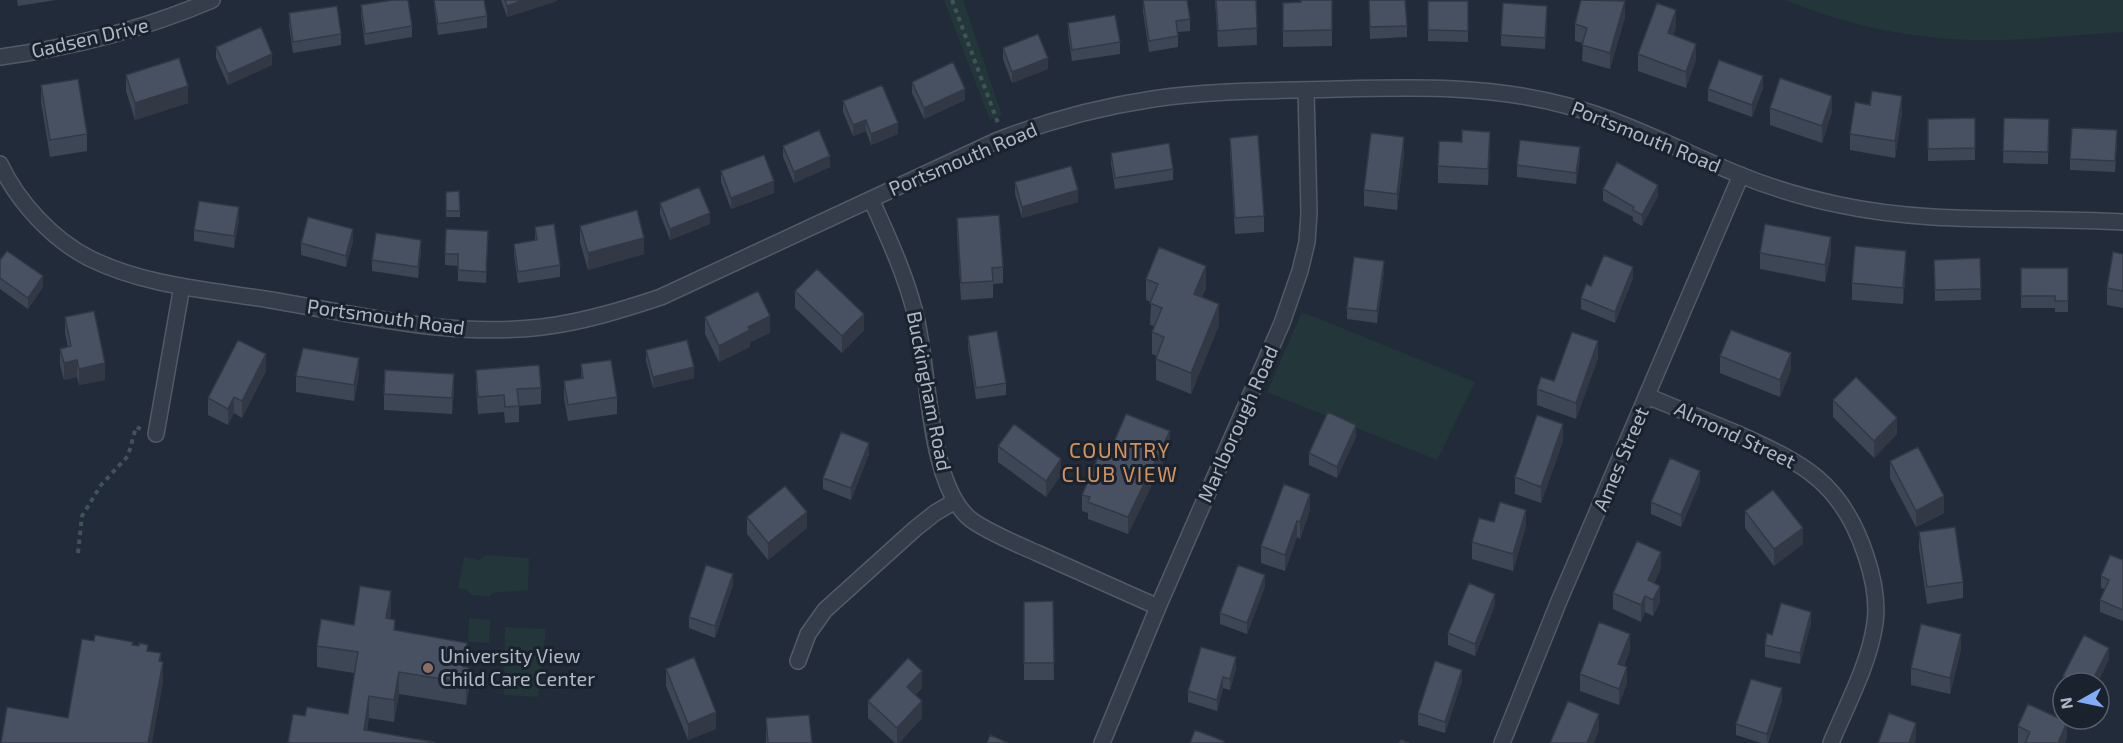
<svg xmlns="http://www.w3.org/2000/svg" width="2123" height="743" viewBox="0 0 2123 743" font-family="'Exo 2',sans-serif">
<rect width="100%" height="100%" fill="#212b39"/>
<path fill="#23373a" d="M944,0H963L1002,115L990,120Z
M1786,0H2123V32C2073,35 2022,41 1972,40C1909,38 1844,25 1786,0Z
M1302,312L1475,382L1437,460L1267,392Z
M486,555L529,558L528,590L492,593L489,597L472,595L467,590L458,588L464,557L479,560Z
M469,618L490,620L489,643L468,642Z
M505,627L546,629L538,697L504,695Z"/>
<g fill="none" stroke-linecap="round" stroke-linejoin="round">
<defs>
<path id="street" d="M0,57C75,47 142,30 212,0
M0,164C18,202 52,239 89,258C145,286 210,290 271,300C359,315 451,338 542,327C583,322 622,310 661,297L996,141C1047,121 1099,107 1153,99C1213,90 1277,91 1338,89C1416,87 1492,85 1568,106C1628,122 1683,152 1740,175C1772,188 1806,198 1840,205C1933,225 2029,216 2123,222
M871,199C887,235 904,271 914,309C930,365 926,480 969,518C983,530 1019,545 1037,553C1077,571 1118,589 1158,607
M1647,396C1677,408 1706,421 1736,433C1803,463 1842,482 1866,556C1873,577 1878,601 1875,623C1869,665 1847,704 1831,743
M156,434L182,286
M798,661L808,634L825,610L916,528L935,513L955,501
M1102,743L1158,607L1282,323L1300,271L1307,242L1309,213L1306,90
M1502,743L1559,601L1741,175"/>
</defs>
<use href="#street" stroke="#525a67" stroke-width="18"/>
<path stroke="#405457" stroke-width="4" stroke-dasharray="4.5 4.5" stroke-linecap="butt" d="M952,0L998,123
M78,553L82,516L101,485L128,456L136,427L141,429"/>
<use href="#street" stroke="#343d49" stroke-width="15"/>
</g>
<path fill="#3d4654" d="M17,0H56L18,6Z
M434,0H484L487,16V28L438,35L434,6Z
M501,0H557V1L507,17Z
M1143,0L1190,19V31L1178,32V47L1149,52L1143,12Z
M1215,0H1256L1257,45L1218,47Z
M1332,0V46L1283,47V3Z
M1428,1H1468V42L1428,41Z
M361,5L412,26V37L365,45L361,16Z
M1369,12L1407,26V37L1370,39Z
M289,13L341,34V45L293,53L289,25Z
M1625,17L1610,69L1582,61L1583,43L1575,41V24Z
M1547,18L1545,49L1501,46V35Z
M1068,23L1120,42V54L1072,61L1068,34Z
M1676,27L1673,35L1696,60L1686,88L1638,71V54Z
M216,47L272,65L228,85L216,58Z
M1003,48L1048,69L1012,83L1003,59Z
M126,75L188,103L135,120L126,91Z
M912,82L965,100L924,119L912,93Z
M41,85L87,134V151L50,157L41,102Z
M1763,88L1752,117L1708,101V89Z
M843,101L898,134L871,145L866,131L853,136L843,112Z
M1770,108L1832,112L1822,143L1770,125Z
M1902,113L1895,158L1850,150V134Z
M1975,118V160L1928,161V119Z
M2004,118L2049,119L2048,164L2003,163Z
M1230,138L1264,216V232L1235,234L1230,154Z
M2117,141L2115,172L2070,170V159Z
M783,146L830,167L794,183L783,157Z
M1490,148L1488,185L1438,183V166Z
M1111,153L1173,169V180L1115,189L1111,164Z
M1404,154L1397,210L1364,206V190Z
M1580,158L1576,184L1517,177V165Z
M721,171L774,193L731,209L721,182Z
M1015,182L1078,202L1022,218L1015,194Z
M1603,189L1658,196L1642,226L1633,221V217L1603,201Z
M446,192L460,211V217H446Z
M660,203L710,224L670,240L660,214Z
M957,218L1003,267V283L993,284V298L961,300L957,235Z
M239,219L234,248L194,241V230Z
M580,226L644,254L588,270L580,242Z
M535,227L560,265V277L518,283L514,255V244L535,240Z
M353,241L346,267L301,255V243Z
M488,242L486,283L458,281V266L445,265V254Z
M421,251L418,278L372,271V260Z
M1760,253L1831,254L1825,282L1760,269Z
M2123,254V308L2107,305V288Z
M1980,258L1981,300L1935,301L1934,260Z
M0,260L43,287L28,309L0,289Z
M1906,267L1903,304L1852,300V283Z
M2021,268H2068V312H2055V308H2021Z
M1384,272L1377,323L1347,319V308Z
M1633,278L1615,323L1581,309V298L1591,286Z
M1146,279L1206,288L1202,297L1219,325L1191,394L1156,380V359L1157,356L1152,354V332L1154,326L1150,325L1151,302L1146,300Z
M795,291L864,330L842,353L795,308Z
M65,317L105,380L79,385L77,377L64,380L60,365V349L68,347L65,333Z
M705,317L770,333L750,342V347L719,362L705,334Z
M968,336L1006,383V395L976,399L968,347Z
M646,350L694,378L653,388L646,361Z
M1720,356L1791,370L1780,397L1720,373Z
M1598,358L1576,419L1537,405V389L1554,381Z
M581,364L617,397V414L568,421L564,398V381L581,379Z
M476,370L541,388V404L519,406V422L505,423L504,412L478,414L476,386Z
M266,371L242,418L234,413L228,425L208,415V398Z
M359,375L354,401L296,392V376Z
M454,390L452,414L384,410V394Z
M1833,400L1897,434L1874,458L1833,417Z
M1356,437L1337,478L1309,465V453Z
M1563,441L1541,503L1515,494V477Z
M998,446L1061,475L1046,497L998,462Z
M1170,448L1128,534L1088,519V513L1082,511V495L1108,456Z
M869,454L851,500L823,489V478Z
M1890,461L1944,513L1916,527L1890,478Z
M1700,482L1681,527L1651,514V502Z
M1310,510L1300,539L1297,537L1285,571L1261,563V546Z
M1745,511L1803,544L1774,566L1745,528Z
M747,517L807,528L768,560L747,534Z
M1526,526L1513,571L1472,559V542Z
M1919,532L1963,582V598L1927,604L1919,549Z
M2123,560V621L2100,612V600L2105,589L2101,588V576Z
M1661,568L1654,583L1660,602L1653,616L1645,612L1641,622L1613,609V593Z
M733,585L715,638L689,628V617Z
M1265,587L1247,634L1220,624V613Z
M1053,601L1054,680H1024V602Z
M1495,605L1475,656L1448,645V633Z
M391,612L390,619L395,631L467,664V667L469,689L466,705L399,694L394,722L369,718L367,731L288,743L305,716L348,714L354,673L317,667V646L354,625Z
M1811,623L1800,664L1765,657V645L1772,635Z
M1630,650L1624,666L1627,683L1619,705L1580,691V674Z
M1961,650L1950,694L1911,685V668Z
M2109,659L2097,683H2063V687V676Z
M666,669L716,729L688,740L666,686Z
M1236,669L1230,690L1223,688L1217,711L1188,702V691Z
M1462,681L1445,733L1418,725V713Z
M922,688L915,695L922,718L899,743H895L868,718V701Z
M1782,700L1768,743H1761L1736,735V724Z
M766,718L812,743H766Z
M2018,726L2067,738L2065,743H2018Z"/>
<path fill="#323945" d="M524,0H557V1L507,17V6Z
M1625,1V17L1610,69V53Z
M1547,6V18L1545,49V38Z
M1676,10V27L1668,50V33Z
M1696,44V60L1686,88V72Z
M272,54V65L228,85V74Z
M1048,58V69L1012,83V72Z
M1763,76V88L1752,117V105Z
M188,86V103L135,120V103Z
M965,89V100L924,119V108Z
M1832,96V112L1822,143V126Z
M1902,96V113L1895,158V141Z
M866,120V131L853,136V125Z
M898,123V134L871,145V134Z
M1490,132V148L1488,185V169Z
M1404,137V154L1397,210V194Z
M1580,147V158L1576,184V173Z
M830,156V167L794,183V172Z
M774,181V193L731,209V198Z
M1658,185V196L1642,226V215Z
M1078,190V202L1022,218V207Z
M239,207V219L234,248V236Z
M710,213V224L670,240V229Z
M353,229V241L346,267V256Z
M1831,237V254L1825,282V265Z
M644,238V254L588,270V253Z
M421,240V251L418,278V267Z
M1906,251V267L1903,304V288Z
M1384,261V272L1377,323V311Z
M1206,266V288L1194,316V294Z
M1633,267V278L1615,323V312Z
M43,276V287L28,309V298Z
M1219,304V325L1191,394V373Z
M864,314V330L842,353V336Z
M770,316V333L750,342V347L719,362V346L748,327Z
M1598,341V358L1576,419V403Z
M1791,353V370L1780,397V380Z
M266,354V371L242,418V401Z
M359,358V375L354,401V385Z
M77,360V377L64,380V363Z
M105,363V380L79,385V369Z
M694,367V378L653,388V377Z
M454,374V390L452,414V398Z
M234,397V413L228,425V409Z
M1897,418V434L1874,458V441Z
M1563,424V441L1541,503V487Z
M1356,425V437L1337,478V467Z
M1170,431V448L1128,534V517Z
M869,443V454L851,500V488Z
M1061,459V475L1046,497V481Z
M1700,471V482L1681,527V515Z
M1310,494V510L1300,539V522Z
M1944,496V513L1916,527V511Z
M1526,510V526L1513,571V554Z
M807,512V528L768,560V543Z
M1297,521V537L1285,571V555Z
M1803,528V544L1774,566V549Z
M1661,552V568L1648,597V580Z
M733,574V585L715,638V626Z
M1265,575V587L1247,634V623Z
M1660,586V602L1653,616V600Z
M391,591V612L386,640V618Z
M1495,594V605L1475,656V644Z
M1645,596V612L1641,622V605Z
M1811,612V623L1800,664V653Z
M1630,634V650L1618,680V664Z
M1961,634V650L1950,694V678Z
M467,643V664L464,683L463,667Z
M2109,648V659L2097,683H2091Z
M161,653V674L163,662V683L152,743H148Z
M1236,657V669L1230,690V679Z
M1627,667V683L1619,705V689Z
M469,668V689L466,705V683Z
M1462,670V681L1445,733V722Z
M922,671V688L907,704V687Z
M399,672V694L394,722V700Z
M1223,677V688L1217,711V700Z
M1782,688V700L1767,743V734Z
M369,696V718L365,743L364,730Z
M922,701V718L899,743H897V728Z
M716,712V729L688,740V724Z
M1599,714V731L1594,743H1587Z
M2067,722V738L2065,743H2058Z
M1916,723V740L1915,743H1909Z"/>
<path fill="#475162" stroke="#323945" stroke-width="1.5" d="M393,0H408L412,26L365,34L361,5Z
M434,0H484L487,16L438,24Z
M505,0H524L507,6Z
M1143,0H1187L1190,19L1176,21L1178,36L1149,41Z
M1216,0H1256L1257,28L1218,31Z
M1301,0H1332V30L1283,31V3L1301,2Z
M1369,0H1405L1407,26L1370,27Z
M1581,0L1625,1L1610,53L1582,45L1587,28L1575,24Z
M1428,1H1468V31L1428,30Z
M1503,3L1547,6L1545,38L1501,35Z
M1657,3L1676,10L1668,33L1696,44L1686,72L1638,54Z
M337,6L341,34L293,42L289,13Z
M1115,15L1120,42L1072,50L1068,23Z
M261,27L272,54L228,74L216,47Z
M1038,34L1048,58L1012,72L1003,48Z
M179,58L188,86L135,103L126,75Z
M1719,60L1763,76L1752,105L1708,89Z
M953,62L965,89L924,108L912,82Z
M1780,78L1832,96L1822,126L1770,108Z
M78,79L87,134L50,140L41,85Z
M882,85L898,123L871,134L866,120L853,125L843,101Z
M1872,91L1902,96L1895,141L1850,134L1855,102L1870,105Z
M1975,118V148L1928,149V119Z
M2004,118L2049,119L2048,152L2003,151Z
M2072,128L2117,130L2115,161L2070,159Z
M819,130L830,156L794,172L783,146Z
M1462,130L1490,132L1488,169L1438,166L1439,141L1462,142Z
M1371,133L1404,137L1397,194L1364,190Z
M1258,135L1264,216L1235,218L1230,138Z
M1520,140L1580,147L1576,173L1517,165Z
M1169,143L1173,169L1115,178L1111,153Z
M764,155L774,181L731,198L721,171Z
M1617,162L1658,185L1642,215L1633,210L1634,207L1603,189Z
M1071,166L1078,190L1022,207L1015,182Z
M699,187L710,213L670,229L660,203Z
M459,191L460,211H446V192Z
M199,201L239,207L234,236L194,230Z
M637,210L644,238L588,253L580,226Z
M999,215L1003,267L992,268L993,281L961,283L957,218Z
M308,217L353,229L346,256L301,243Z
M554,224L560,265L518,272L514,244L537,240L535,227Z
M1765,224L1831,237L1825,265L1760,253Z
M446,229L488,231L486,272L458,270V254H445Z
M376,233L421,240L418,267L372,260Z
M1855,246L1906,251L1903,288L1852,283Z
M1159,247L1206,266L1194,294L1219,304L1191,373L1156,359L1164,337L1152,332L1162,308L1150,303L1158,284L1146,279Z
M7,251L43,276L28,298L0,278V260Z
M2113,252L2123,254V291L2107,288Z
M1604,255L1633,267L1615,312L1581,298L1586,284L1591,286Z
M1354,257L1384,261L1377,311L1347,308Z
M1980,258L1981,289L1935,290L1934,260Z
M2021,268H2068V301H2055V296H2021Z
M817,269L864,314L842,336L795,291Z
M758,291L770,316L748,327L750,330L719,346L705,317Z
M94,311L105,363L79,369L77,360L64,363L60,349L71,346L65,317Z
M1731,330L1791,353L1780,380L1720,356Z
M997,331L1006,383L976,388L968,336Z
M1572,332L1598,341L1576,403L1537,389L1541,377L1554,381Z
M238,340L266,354L242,401L234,397L228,409L208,398Z
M687,340L694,367L653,377L646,350Z
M303,348L359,358L354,385L296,376Z
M611,360L617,397L568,405L564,381L583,378L581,364Z
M539,365L541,388L517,389L519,406L505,407L504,395L478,397L476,370Z
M385,370L454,374L452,398L384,394Z
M1856,377L1897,418L1874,441L1833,400Z
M1328,412L1356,425L1337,467L1309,453Z
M1126,414L1170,431L1128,517L1088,502L1090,497L1082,495L1100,453L1108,456Z
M1537,415L1563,424L1541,487L1515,477Z
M1014,424L1061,459L1046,481L998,446Z
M841,432L869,443L851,488L823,478Z
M1918,447L1944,496L1916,511L1890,461Z
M1670,458L1700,471L1681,515L1651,502Z
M1284,484L1310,494L1300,522L1297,521L1285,555L1261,546Z
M785,486L807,512L768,543L747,517Z
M1773,490L1803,528L1774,549L1745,511Z
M1500,502L1526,510L1513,554L1472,542L1479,518L1494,522Z
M1955,527L1963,582L1927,587L1919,532Z
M1637,541L1661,552L1648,580L1660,586L1653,600L1645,596L1641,605L1613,593Z
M2110,555L2123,560V610L2100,600L2109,580L2101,576Z
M706,565L733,574L715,626L689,617Z
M1238,565L1265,575L1247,623L1220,613Z
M1469,583L1495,594L1475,644L1448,633Z
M360,586L391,591L386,618L395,620L394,630L467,643L463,667L469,668L466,683L399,672L394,700L369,696L364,730L434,742L433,743H288L293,714L305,716L307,707L348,714L358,652L317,646L321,619L354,625Z
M1053,601L1054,663H1024V602Z
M1781,603L1811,612L1800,653L1765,645L1767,633L1772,635Z
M1599,622L1630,634L1618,664L1627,667L1619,689L1580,674Z
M1921,624L1961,634L1950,678L1911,668Z
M95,635L133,642L132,645L139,646V643L148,645L147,651L161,653L159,661L163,662L148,743H1L7,707L68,718L82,639L94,641Z
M2084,635L2109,648L2091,683H2076L2063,676Z
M1201,647L1236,657L1230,679L1223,677L1217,700L1188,691Z
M694,657L716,712L688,724L666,669Z
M908,658L922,671L907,687L922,701L897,728L868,701Z
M1435,661L1462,670L1445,722L1418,713Z
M1751,679L1782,688L1767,734L1736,724Z
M1568,701L1599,714L1587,743H1550Z
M2028,704L2067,722L2058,743H2025L2030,732L2018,726Z
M1889,713L1916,723L1909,743H1878Z
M809,715L812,743H768L766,718Z
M1195,730L1224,741V743H1190Z
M990,735L1008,743H987Z
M1401,740L1409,743H1399Z"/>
<circle fill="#8d6e63" stroke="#1a222e" stroke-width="2" cx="428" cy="668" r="6"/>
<g text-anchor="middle" stroke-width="6" stroke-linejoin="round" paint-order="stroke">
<g font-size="20" fill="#afb7c6" stroke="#1a222e">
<text transform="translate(90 38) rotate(-13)" y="7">Gadsen Drive</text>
<text transform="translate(1646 137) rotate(22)" y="7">Portsmouth Road</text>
<text transform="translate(963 159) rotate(-23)" y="7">Portsmouth Road</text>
<text transform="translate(386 317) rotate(8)" y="7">Portsmouth Road</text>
<text transform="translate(929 391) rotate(79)" y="7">Buckingham Road</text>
<text transform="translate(1238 424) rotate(-66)" y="7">Marlborough Road</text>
<text transform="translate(1735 435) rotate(25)" y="7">Almond Street</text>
<text transform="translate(1621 459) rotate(-67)" y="7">Ames Street</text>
</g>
<g font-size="20" fill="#afb7c6" stroke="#1a222e" text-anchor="start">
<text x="440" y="663">University View<tspan x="440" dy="23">Child Care Center</tspan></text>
</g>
<g font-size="21" letter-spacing="1.5" fill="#d4925b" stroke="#1a222e">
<text x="1120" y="458">COUNTRY<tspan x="1120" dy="24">CLUB VIEW</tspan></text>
</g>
</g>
<g transform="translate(2081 701) rotate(261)"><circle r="28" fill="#1a222e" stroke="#565e6b" stroke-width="1.5"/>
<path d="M0-4.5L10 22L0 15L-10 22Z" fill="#81adf8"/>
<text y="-9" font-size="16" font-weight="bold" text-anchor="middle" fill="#afb7c6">N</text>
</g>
</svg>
